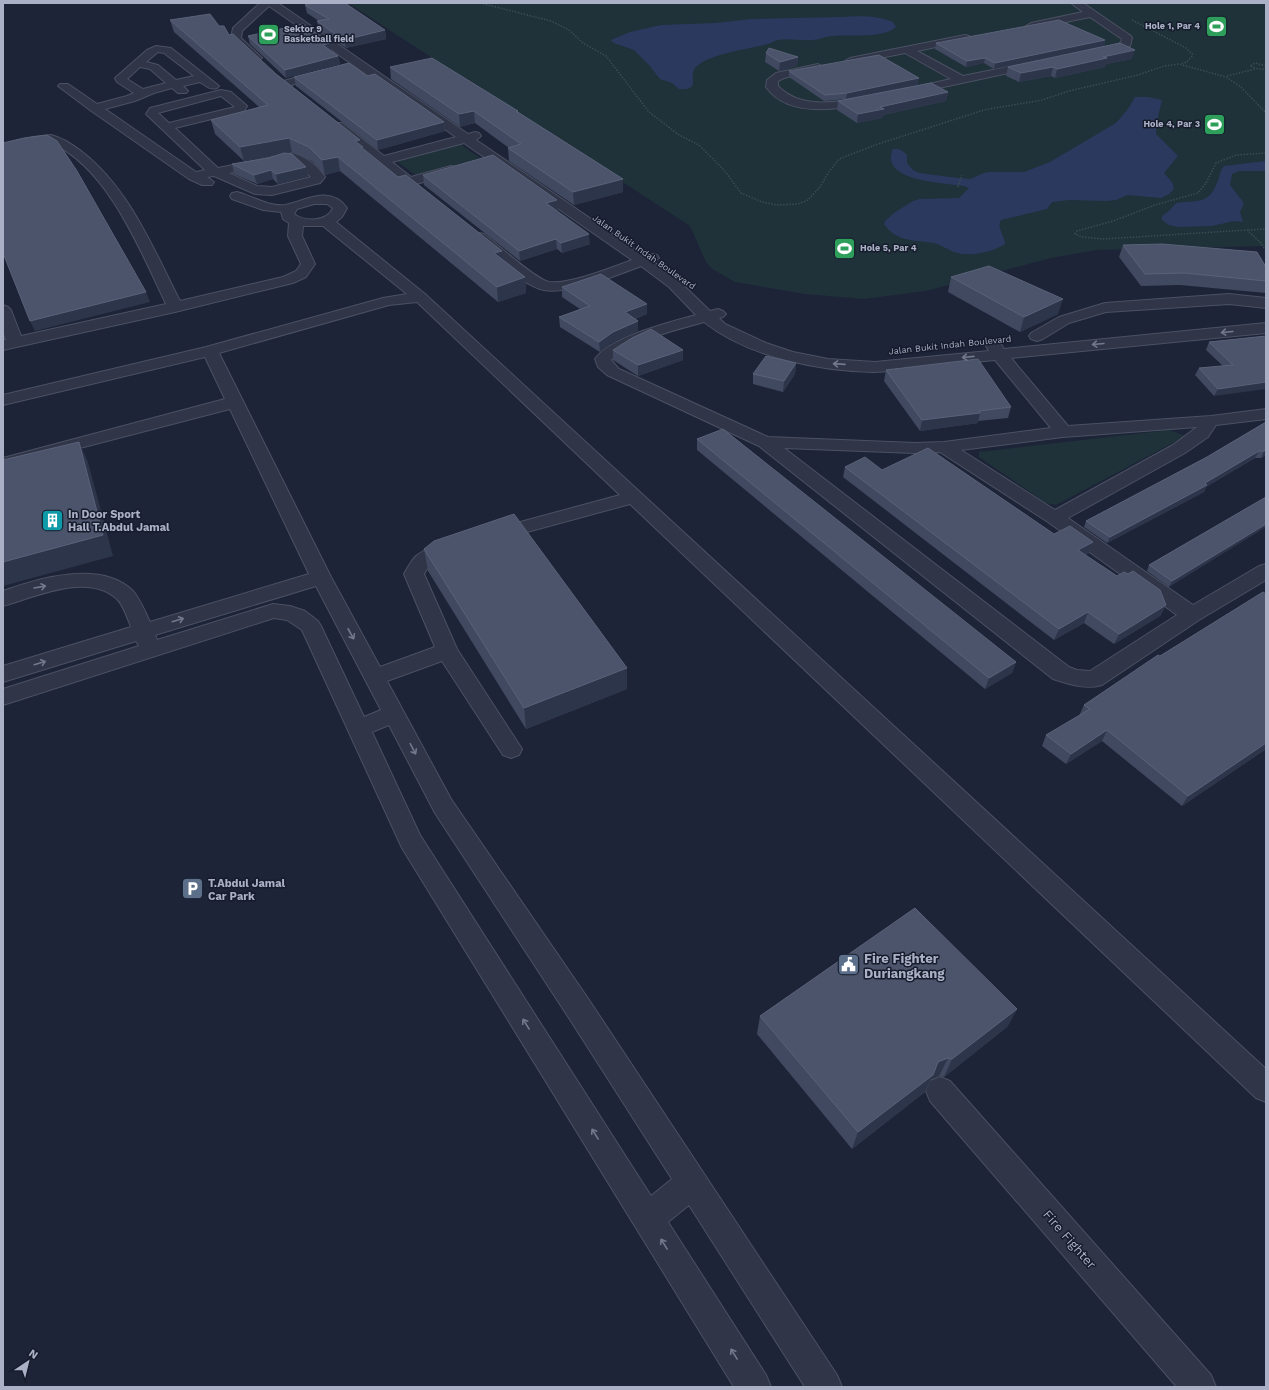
<svg xmlns="http://www.w3.org/2000/svg" width="1269" height="1390" viewBox="0 0 1269 1390" font-family="'Work Sans',sans-serif">
<rect width="100%" height="100%" fill="#1d2438"/>
<path fill="#1f3139" d="M348,3H1266V246L1097,250L1051,258L926,291L864,299L805,294L735,282L712,269L706,262L690,226Z
M459,143L480,158L417,176L396,161Z
M1169,430L1186,436L1056,505L1046,503L979,457V452Z"/>
<path fill="#2c395f" d="M840,17C857,16 877,15 893,22L896,27C883,39 849,34 833,36C826,36 819,40 812,40C801,41 789,38 778,40C774,41 769,44 764,45C748,49 705,55 695,68C688,76 702,91 679,89L672,83L660,79L649,65L634,50L614,43L611,40L630,32L661,25L716,23L751,19Z
M1135,97H1148L1162,100L1157,121L1156,134L1178,156L1164,173L1172,182L1174,189L1169,194L1161,198L1127,195L1116,200L1107,201L1069,200L1052,202L1047,209L1001,220C996,228 1005,236 1005,244C991,253 969,257 954,252C947,249 941,245 934,243C915,240 896,242 884,224L885,221L894,213L913,201L920,199L959,198L969,188L964,186C947,183 878,182 893,149C899,148 903,151 907,155V163L913,170L919,173L958,178L970,179L984,173L990,172H1024L1050,162L1116,123L1128,109Z
M1266,161V171H1239L1232,174L1230,185L1244,203L1240,212L1243,222L1234,221L1212,226L1179,227L1169,225L1162,220V216L1169,211L1176,203C1196,200 1209,205 1217,183C1220,177 1220,170 1224,166Z"/>
<g fill="none" stroke-linecap="round" stroke-linejoin="round">
<defs>
<path id="minor" d="M260,3H278L468,134L475,132L479,133L481,136L476,140L645,256L652,254L657,255L659,258L654,262L679,281L710,311L718,309L723,311L726,314L723,317L719,318L725,324L766,343L793,352L828,359L875,362L989,351L985,344L987,341L993,339L999,341L1004,349L1266,323V333L1011,358L1068,426L1211,416L1266,409V419L1216,425L1208,437L1185,453L1068,518L1193,605L1259,566L1266,564V580L1199,620L1102,685C1085,690 1069,684 1053,679L759,446L607,375L598,367L595,359C610,337 670,322 696,315L669,287L641,266C618,275 563,297 540,289C517,281 493,256 474,240L472,237L474,234L479,233L484,234C497,244 535,279 549,282C568,285 613,267 632,260L464,143L392,162L411,177L451,166L456,167L457,170L456,173L409,186L404,185L334,129L332,126L334,123H342L384,156L456,137L269,6L242,31L241,38L262,58L257,61L253,60L232,41L231,39L233,28ZM704,322C748,357 819,371 874,372C887,372 900,369 913,368C941,365 968,363 995,360L1051,428L944,442L915,443L768,437L619,369L611,360C634,340 675,330 704,322ZM1197,427L1173,445L1055,510L961,450L1063,437ZM784,448L915,453L940,452L1048,522L1177,615L1090,671L1077,670L1069,667Z
M1071,3H1083L1131,36L1132,38L1130,46L1094,55L1090,54L1089,52L1090,50L1119,44L1121,42L1122,39L1090,17L1031,29L1026,26L1031,23L1083,12Z
M965,35L969,36L970,38L969,40L917,51L963,76L1037,61L1042,64L1037,67L906,95L902,94L900,92L902,90L951,79L905,53L850,64L845,61L850,58Z
M156,46L171,48L219,86L217,88C210,90 206,86 200,82L183,86L188,91L186,93H178L172,88L154,93L135,101L105,109L196,172L205,170L146,114L150,108L221,90L231,92L247,106L244,111L175,128L218,168L292,153C305,156 318,166 325,177L320,183L272,195L255,194L214,176L207,177L214,182L212,185H202L189,179L90,110L58,86L60,84H68L97,104L127,96L134,93L117,82L115,78L147,50ZM158,52L164,53L194,76L176,80L158,65L146,62ZM140,67L150,69L166,83L143,89L127,79ZM221,96L235,107L169,123L158,113ZM286,161L295,162L311,177L272,187L257,186L229,173L271,166Z
M818,64L823,67L822,69L784,78L778,81V86C801,110 838,102 867,97L871,98L873,100L871,102C839,110 788,118 766,87L767,80L776,73Z
M324,70L330,73L328,75L284,87L280,86L278,84L280,82Z
M51,135C63,138 71,144 81,151C129,188 153,248 180,301L283,277L296,271L301,264L288,236L289,223L283,219L281,212L263,210L232,199L230,196L232,193L237,192C252,196 269,207 285,205C305,201 330,184 347,208L342,217L336,222L425,294L1266,1069V1102L1256,1098L630,504L494,541L487,539L484,535L487,531L620,495L417,302L389,305L219,353L331,577L380,667L435,647L404,574C407,569 410,563 414,558C424,548 447,540 461,543L464,548L461,553C447,557 431,560 424,574L457,649L522,749L519,755L511,758L503,755L442,661L387,681L451,799L589,1000L837,1375L842,1387H805L689,1205L668,1222L766,1375L771,1387H734L402,848L302,630L287,620L274,618L3,705V689L139,646L136,641L3,682V666L131,627C128,619 124,607 118,600C89,571 35,597 3,606V591C38,578 101,560 132,590C140,598 145,612 150,622L309,574L230,409L3,468V458L225,399L205,357L3,405V395L206,347L383,298L407,294L323,226H303L302,236L315,264L306,277L293,283L175,312L3,350V340H6L3,331V305L8,307L11,310L21,336L166,304C141,252 108,167 51,143L33,144L3,152V144L33,137ZM314,204H327L333,208C327,222 305,222 294,214L297,209ZM316,586L381,710L364,717L321,626L318,621L305,611L290,606L273,604L157,640L155,635ZM389,725L435,813L569,1018L672,1179L651,1196L420,835L372,732Z
M1229,294L1266,298V308L1229,304L1106,312L1069,323L1043,339L1037,341L1031,339L1029,336L1031,333L1059,317L1105,303Z
M940,1077L950,1081L1211,1375L1216,1387H1177L930,1101L926,1091L930,1081Z"/>
</defs>
<use href="#minor" stroke="#4b5163" stroke-width="2"/>
<path stroke="#394d53" stroke-width="1.5" stroke-dasharray="1.5 1.5" stroke-linecap="butt" d="M480,3L551,21L569,30L583,43L606,56L649,112L679,135L699,145L725,171L741,193L762,202L777,205L798,204L808,200L820,187L828,173L839,159L875,145L984,110L1042,100L1069,91L1138,75L1164,66L1179,64L1226,77L1241,87L1266,113
M1132,20L1186,48L1193,55L1187,62L1180,64
M1266,66L1255,63L1250,66L1258,69H1266
M1227,76L1255,69
M1266,153L1236,155L1216,163L1206,183L1198,193L1155,205L1113,221L1077,231L1075,234L1082,237L1103,239L1247,230L1261,243L1266,251
M958,187L962,175
M1248,230L1266,229"/>
<use href="#minor" fill="#303648" fill-rule="evenodd"/>
</g>
<path fill="#404960" d="M305,5L385,30L386,39L346,48L319,30L317,21H319L307,13Z
M170,20L219,26L229,35L276,74L360,140L361,146L363,149L525,277L526,293L498,302L340,171L325,175L312,161L292,152L285,153L308,176L278,184L273,179L257,184L234,174L232,164L269,158L283,154L244,161L215,134L211,120L259,107L174,32Z
M248,36L330,43L332,51L338,56L340,64L286,78L250,44Z
M1105,40L1104,46L994,69L984,63L966,67L935,49L936,43Z
M766,53L798,57L797,66L779,71L765,62Z
M1132,59L1106,64L1105,67L1055,78L1051,76L1019,82L1006,76L1008,67Z
M390,67L518,111V112L623,179V192L574,205L509,161L508,148H509L475,123L460,127L391,79Z
M789,71L918,85L849,99L948,92L946,101L883,115L882,118L857,123L837,110L838,101L846,99L824,101L789,77Z
M367,76L444,122L445,131L378,150L296,86L294,77Z
M423,175L558,210H556L590,244L562,253L557,249L520,261L424,185Z
M1123,245L1266,267V293L1180,285L1141,286L1119,257Z
M951,277L1058,314L1020,332L948,292Z
M562,287L647,314L635,319L638,321V331L613,342L600,352L560,327L559,317L580,309L562,297Z
M1266,336L1214,396L1195,375L1199,368L1223,366L1206,350L1209,342Z
M613,350L683,360L638,376L613,360Z
M796,363L795,374L783,392L753,384V374Z
M886,370L1011,407L1008,418L978,421V423L920,431L884,381Z
M1266,422V455L1261,458H1255L1206,487L1204,492L1107,543L1084,527L1086,521L1207,457Z
M697,439L1016,662L1012,673L985,689L697,450Z
M845,467L882,470L1054,534L1093,542L1089,553L1085,555L1117,576L1166,605L1160,616L1114,644L1084,623L1054,640L843,477Z
M1266,497L1169,587L1147,571L1149,565Z
M424,549L627,689L526,729L428,571Z
M1266,594V749L1182,806L1102,741L1066,764L1042,746L1046,735L1079,716L1084,705L1160,656Z
M1017,1009L1007,1027L944,1077L939,1076L931,1079L925,1092L852,1149L757,1034L760,1016Z"/>
<path fill="#2d354b" d="M385,30L386,39L346,48L344,40Z
M1105,40L1104,46L994,69L995,63Z
M330,43L332,52L323,45Z
M1135,50L1132,59L1106,64L1105,67L1055,78L1057,69L1103,57Z
M338,56L340,64L286,78L285,70Z
M798,57L797,66L779,71L780,62Z
M985,58L984,63L966,67L967,61Z
M1053,67L1051,76L1019,82L1021,73Z
M919,78L918,85L846,99L847,93Z
M948,92L946,101L883,115L882,118L857,123L858,114L880,107Z
M474,111L475,123L460,127L459,114Z
M444,122L445,131L378,150L377,140Z
M289,138L292,152L244,161L240,147Z
M360,140L362,147H363L365,161L355,141Z
M338,157L340,171L325,175L322,160Z
M306,167L308,176L278,184L276,174Z
M271,170L273,179L257,184L254,175Z
M623,179V192L574,205L573,192Z
M557,200L558,210L546,213V203Z
M589,234L590,244L562,253L561,243Z
M556,239L557,249L520,261L519,251Z
M502,251L504,266L494,253Z
M525,277L526,293L498,302L497,287Z
M146,292L150,302L35,331L30,321Z
M1063,299L1058,314L1020,332L1024,317Z
M647,304V314L625,322V312Z
M638,321V331L613,342L600,352L599,342L613,332Z
M683,350V360L638,376V365Z
M796,363L795,374L783,392L784,381Z
M1266,382V389L1214,396L1218,389Z
M980,413L978,423L920,431L922,420Z
M79,442L88,462L113,556L3,586V562Z
M1266,450V455L1261,458L1264,451Z
M1259,451L1255,458L1206,487L1204,492L1107,543L1110,537L1205,483Z
M1266,524V527L1169,587L1172,581Z
M1093,542L1089,553L1074,561L1078,550Z
M1166,605L1160,616L1114,644L1119,634Z
M1088,612L1084,623L1054,640L1059,629Z
M1016,662L1012,673L985,689L989,678Z
M627,668V689L526,729L524,708Z
M1107,730L1102,741L1066,764L1071,754Z
M1266,743V749L1182,806L1188,796Z
M1017,1009L1007,1027L944,1077L952,1059Z
M948,1058L939,1076L931,1079L925,1092L852,1149L858,1132L938,1062Z"/>
<path fill="#4b546b" stroke="#5a6279" d="M313,3H345L385,30L344,40L317,21L329,19L305,5Z
M210,14L219,26H224L229,35L233,34L276,74L360,140L355,141L363,147H361L398,177L406,175L502,251L494,253L525,277L497,287L338,157L322,160L309,147L289,138L240,147L211,120L268,105L170,20Z
M1059,20L1105,40L995,63L985,58L967,61L936,43Z
M303,24L330,43L323,45L338,56L285,70L248,36Z
M1120,43L1135,50L1103,57L1107,58L1057,69L1053,67L1021,73L1008,67Z
M769,48L798,57L780,62L766,53Z
M879,55L919,78L847,93L825,95L789,71Z
M432,58L518,111H516L623,179L573,192L508,148L521,144L474,111L459,114L390,67Z
M349,63L367,76L375,74L444,122L377,140L294,77Z
M931,83L948,92L880,107L884,109L858,114L838,101Z
M47,135L57,141L77,171L146,292L30,321L3,253V143L24,138Z
M284,153L292,154L306,167L276,174L271,170L254,175L232,164L269,158Z
M493,155L557,200L546,203L589,234L561,243L556,239L519,251L423,175Z
M1162,244L1257,252L1266,267V281L1184,273L1145,274L1123,245Z
M989,266L1063,299L1024,317L951,277Z
M601,274L647,304L625,312L638,321L613,332L599,342L559,317L590,306L562,287Z
M651,329L683,350L638,365L613,350L632,338Z
M1266,336V382L1218,389L1199,368L1233,365L1209,342Z
M766,356L796,363L784,381L753,374Z
M978,359L1011,407L979,411L980,413L922,420L886,370Z
M1266,422V450L1264,451H1259L1205,483L1207,485L1110,537L1086,521L1207,457Z
M723,429L1016,662L989,678L697,439Z
M79,442L103,535L3,562V460Z
M928,448L1054,534L1070,526L1093,542L1078,550L1117,576L1124,572L1128,574L1133,571L1160,590L1166,605L1119,634L1088,612L1059,629L845,467L865,457L882,470Z
M1266,497V524L1172,581L1149,565Z
M514,514L627,668L524,708L424,549L434,541Z
M1263,592L1266,594V743L1188,796L1107,730L1071,754L1046,735L1090,709L1084,705L1158,655L1160,656Z
M915,908L1017,1009L952,1059L948,1058L938,1062L933,1075L858,1132L760,1016Z"/>
<defs><path id="oneway-shaft" d="M-6 0H5M1.5-3L5.5 0L1.5 3" fill="none" stroke-width="1.6" stroke-linecap="round" stroke-linejoin="round"/></defs>
<g stroke="#73798d">
<use href="#oneway-shaft" transform="translate(1227 332) rotate(175)"/>
<use href="#oneway-shaft" transform="translate(1098 344) rotate(175)"/>
<use href="#oneway-shaft" transform="translate(968 357) rotate(174)"/>
<use href="#oneway-shaft" transform="translate(839 364) rotate(-176)"/>
<use href="#oneway-shaft" transform="translate(40 587) rotate(-10)"/>
<use href="#oneway-shaft" transform="translate(178 620) rotate(-17)"/>
<use href="#oneway-shaft" transform="translate(351 634) rotate(61)"/>
<use href="#oneway-shaft" transform="translate(40 663) rotate(-17)"/>
<use href="#oneway-shaft" transform="translate(413 749) rotate(62)"/>
<use href="#oneway-shaft" transform="translate(526 1024) rotate(-122)"/>
<use href="#oneway-shaft" transform="translate(595 1134) rotate(-122)"/>
<use href="#oneway-shaft" transform="translate(664 1244) rotate(-122)"/>
<use href="#oneway-shaft" transform="translate(734 1354) rotate(-122)"/>
</g>
<defs>
<symbol id="stadium-square" viewBox="-11 -11 22 22"><rect x="-9" y="-9" width="18" height="18" rx="4" fill="#2e9e5b" stroke="#161c2c"/><path d="M0-5a6.5 5 0 1 0 0 10a6.5 5 0 1 0 0-10ZM-3.5-1.8h7v3.6h-7Z" fill="#fff"/></symbol>
<symbol id="building-square" viewBox="-11 -11 22 22"><rect x="-9" y="-9" width="18" height="18" rx="4" fill="#0f9aa8" stroke="#161c2c"/><path d="M-4-6H4V6H1V3H-1V6H-4ZM-2.5-4.3h1.7v1.8h-1.7ZM.8-4.3h1.7v1.8H.8ZM-2.5-1h1.7V.8h-1.7ZM.8-1h1.7V.8H.8Z" fill="#fff"/></symbol>
<symbol id="parking-square" viewBox="-11 -11 22 22"><rect x="-9" y="-9" width="18" height="18" rx="4" fill="#5c6f8a" stroke="#161c2c"/><path d="M-3.5-5.5H1a3.5 3.5 0 0 1 0 7H-1V5.5H-3.5ZM-1-3.4V-.6H.8a1.4 1.4 0 0 0 0-2.8Z" fill="#fff"/></symbol>
<symbol id="civic-square" viewBox="-11 -11 22 22"><rect x="-9" y="-9" width="18" height="18" rx="4" fill="#5c6f8a" stroke="#161c2c"/><path d="M-.6-6.5H3V-4.5H.6V-3L4-1V1h2V6H-6V1h2V-1L-.6-3ZM-1.2 2.5V6h2.4V2.5Z" fill="#fff"/></symbol>
</defs>
<g fill-rule="evenodd">
<use href="#stadium-square" x="1204" y="14" width="25" height="25"/>
<use href="#stadium-square" x="256" y="22" width="25" height="25"/>
<use href="#stadium-square" x="1202" y="112" width="25" height="25"/>
<use href="#stadium-square" x="832" y="236" width="25" height="25"/>
<use href="#building-square" x="40" y="508" width="25" height="25"/>
<use href="#parking-square" x="180" y="876" width="25" height="25"/>
<use href="#civic-square" x="836" y="952" width="25" height="25"/>
</g>
<g text-anchor="middle" stroke-width="3" stroke-linejoin="round" paint-order="stroke">
<g font-size="9" font-weight="bold" fill="#aab0c5" stroke="#161c2c" text-anchor="end">
<text x="1200" y="29">Hole 1, Par 4</text>
<text x="284" y="32" text-anchor="start">Sektor 9<tspan x="284" dy="10">Basketball field</tspan></text>
<text x="1200" y="127">Hole 4, Par 3</text>
<text x="860" y="251" text-anchor="start">Hole 5, Par 4</text>
</g>
<g font-size="9" fill="#aab0c5" stroke="#161c2c">
<text transform="translate(644 252) rotate(35)" y="3">Jalan Bukit Indah Boulevard</text>
<text transform="translate(950 345) rotate(-6)" y="3">Jalan Bukit Indah Boulevard</text>
</g>
<g font-size="11" font-weight="bold" fill="#aab0c5" stroke="#161c2c" text-anchor="start">
<text x="68" y="518">In Door Sport<tspan x="68" dy="13">Hall T.Abdul Jamal</tspan></text>
<text x="208" y="887">T.Abdul Jamal<tspan x="208" dy="13">Car Park</tspan></text>
</g>
<g font-size="13" font-weight="bold" fill="#aab0c5" stroke="#161c2c" text-anchor="start">
<text x="864" y="963">Fire Fighter<tspan x="864" dy="15">Duriangkang</tspan></text>
</g>
<g font-size="13" fill="#aab0c5" stroke="#161c2c">
<text transform="translate(1070 1239) rotate(49)" y="5">Fire Fighter</text>
</g>
</g>
<rect width="1269" height="1390" fill="none" stroke="#aab0c5" stroke-width="8"/>
<g transform="translate(28 1362) rotate(35)" stroke="#161c2c" stroke-width="3" paint-order="stroke">
<path d="M0-3L7 15L0 10L-7 15Z" fill="#aab0c5"/>
<text y="-6" font-size="11" font-weight="bold" text-anchor="middle" fill="#aab0c5">N</text>
</g>
</svg>
